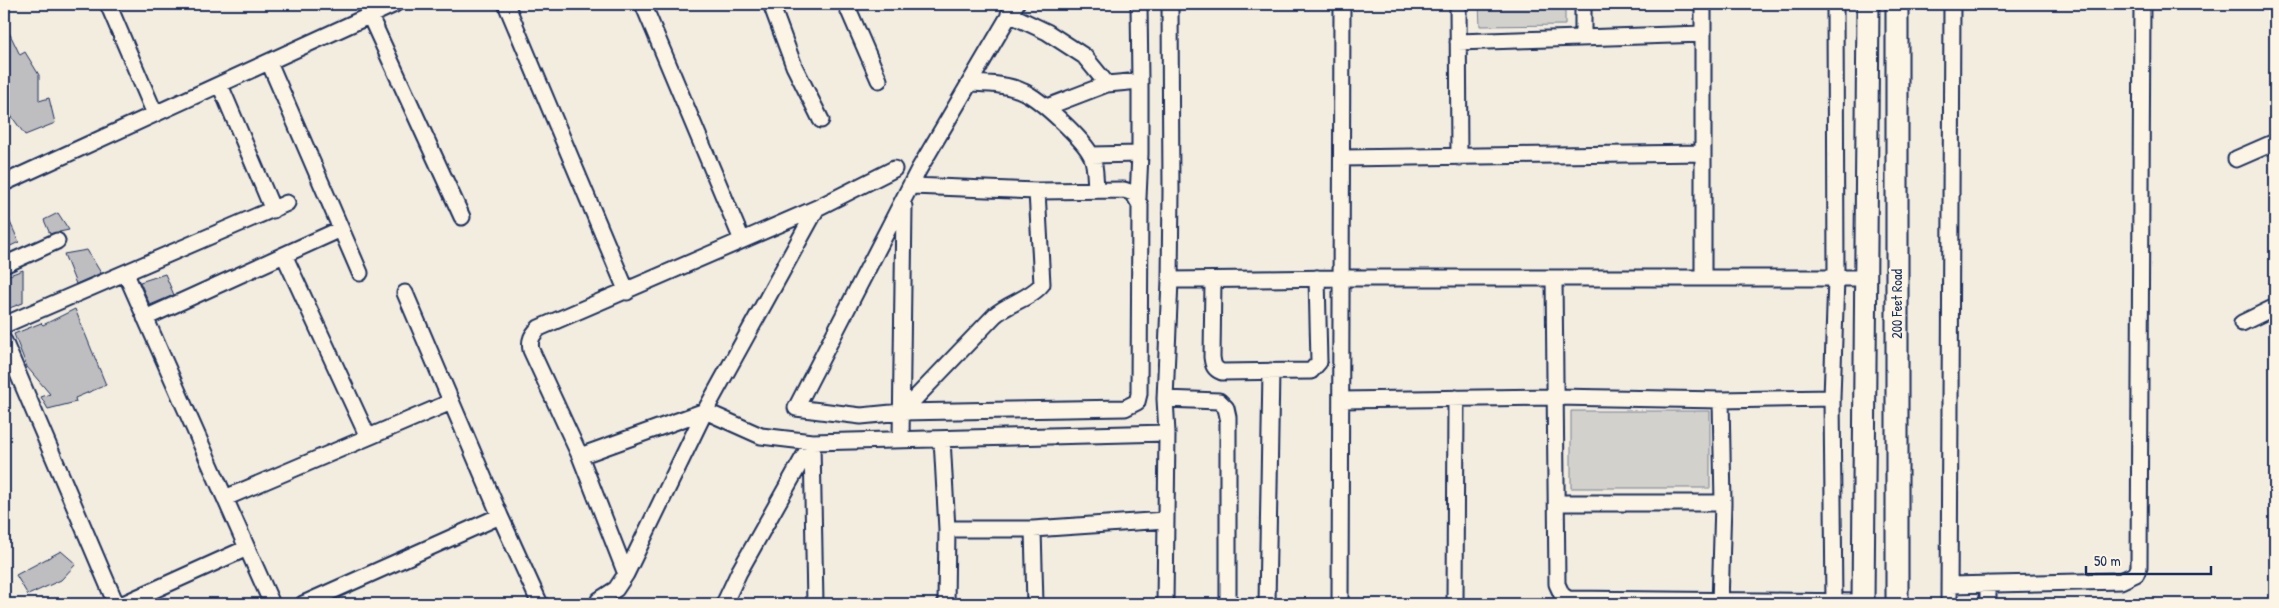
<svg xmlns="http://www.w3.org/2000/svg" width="2279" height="608" viewBox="0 0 2279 608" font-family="'Patrick Hand',sans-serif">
<rect width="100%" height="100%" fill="#f3ede0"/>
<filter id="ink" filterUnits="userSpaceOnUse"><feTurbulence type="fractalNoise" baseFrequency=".02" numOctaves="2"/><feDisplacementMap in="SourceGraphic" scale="10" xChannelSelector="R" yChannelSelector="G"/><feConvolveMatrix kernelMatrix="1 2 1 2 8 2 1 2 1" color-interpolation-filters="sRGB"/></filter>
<g filter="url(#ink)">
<path fill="#d3d1cc" stroke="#778095" d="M1479,4H1565V25L1480,26Z
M1571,411H1710V488H1571Z"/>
<path fill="#bebec0" stroke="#1b2f5e" d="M4,22L20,55L25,52L39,75V101L49,98L55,123L25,135L7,110L4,97Z
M4,209L19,242L4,249Z
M58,213L69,230L50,234L44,220Z
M87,250L101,273L76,284L64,254Z
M23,270V303L4,310V277Z
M165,274L174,295L150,305L140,282Z
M75,309L106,385L75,398L76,402L48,409L41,397L50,394L27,367L14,334L41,323L43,325Z
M61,551L76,564L61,580L28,595L16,575Z"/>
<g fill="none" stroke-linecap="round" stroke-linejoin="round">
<defs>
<path id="street" d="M108,4L155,114
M506,4L627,292
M643,4L742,240
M771,4L794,66L821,120
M846,4L879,80
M1458,4L1459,157
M1583,4V38
M1009,14L1047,32L1084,56L1107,84
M370,16L462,217
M1458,42L1703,34
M269,62L360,273
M970,83C988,84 1008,84 1024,92C1040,99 1083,139 1091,155C1096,164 1095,179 1096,189
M220,85L273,210
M1047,107L1107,84L1140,81L1139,4
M1091,155L1140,154V81
M1342,158L1703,153
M2236,159L2275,142
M4,183L395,4
M912,186L1037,191L1124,190L1133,193L1140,205L1139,394L1137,402L1125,408L902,412L861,416L796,408L919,169L1016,4
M1138,198L1140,154
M284,255L368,437
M4,265L57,241
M1703,277V4
M1554,278L1557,584L1562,595L1568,599L1863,602
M1170,280L1340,278H1866
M1213,280L1212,357C1213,365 1214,369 1222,372L1311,371L1319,362L1317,278
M405,293L500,516
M145,318L341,229
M2242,323L2275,307
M4,325L287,203
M4,341L116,604
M1165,399L1219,401L1226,408L1228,417V604
M1341,400L1556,397L1721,400L1832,398
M902,412L995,315C1009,303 1031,298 1042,284L1037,191
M942,439L947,529L946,604
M901,440L904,206
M812,444L815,604
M580,456L705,411L761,436L812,442L1167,433
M225,498L451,402
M1558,503H1723
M947,529H1033
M247,548L272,604
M626,574L705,411L817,208
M1949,585L2121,581L2136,574L2139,567L2142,4
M599,600L616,589L626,574L580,456L531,350C529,340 532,335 539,328L817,208L894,169
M123,604L247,548L126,274
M303,604L500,516L540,604
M724,604L739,572L812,442
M1035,604L1033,529L1165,520
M1165,604L1167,433L1165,399L1170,280L1171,191L1170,4
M1267,604L1271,371
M1340,604L1342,4
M1455,604L1456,398
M1720,604L1723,503L1721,400
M1834,604L1832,398L1836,278L1835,4
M1949,604L1952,4
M1988,604V584"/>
<path id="secondary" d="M1863,604L1868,4
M1897,604V4"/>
</defs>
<use href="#street" stroke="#1b2f5e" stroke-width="19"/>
<use href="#secondary" stroke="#1b2f5e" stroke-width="25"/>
<use href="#street" stroke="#fcf5e5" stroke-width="15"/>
<use href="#secondary" stroke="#fcf5e5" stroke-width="21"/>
</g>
</g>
<g text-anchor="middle" stroke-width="5" stroke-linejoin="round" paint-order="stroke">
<g font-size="14" fill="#1b2f5e" stroke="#fcf5e5">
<text transform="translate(1897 304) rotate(-90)" y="5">200 Feet Road</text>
</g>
</g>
<rect width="2279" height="608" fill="none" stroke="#fcf5e5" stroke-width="20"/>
<rect x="10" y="10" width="2259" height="588" fill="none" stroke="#1b2f5e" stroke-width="2" filter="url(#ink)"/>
<path d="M2086 566v8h125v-8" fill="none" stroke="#1b2f5e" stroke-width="2.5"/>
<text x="2094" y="566" font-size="15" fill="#1b2f5e" stroke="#fcf5e5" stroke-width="4" paint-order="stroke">50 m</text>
</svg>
